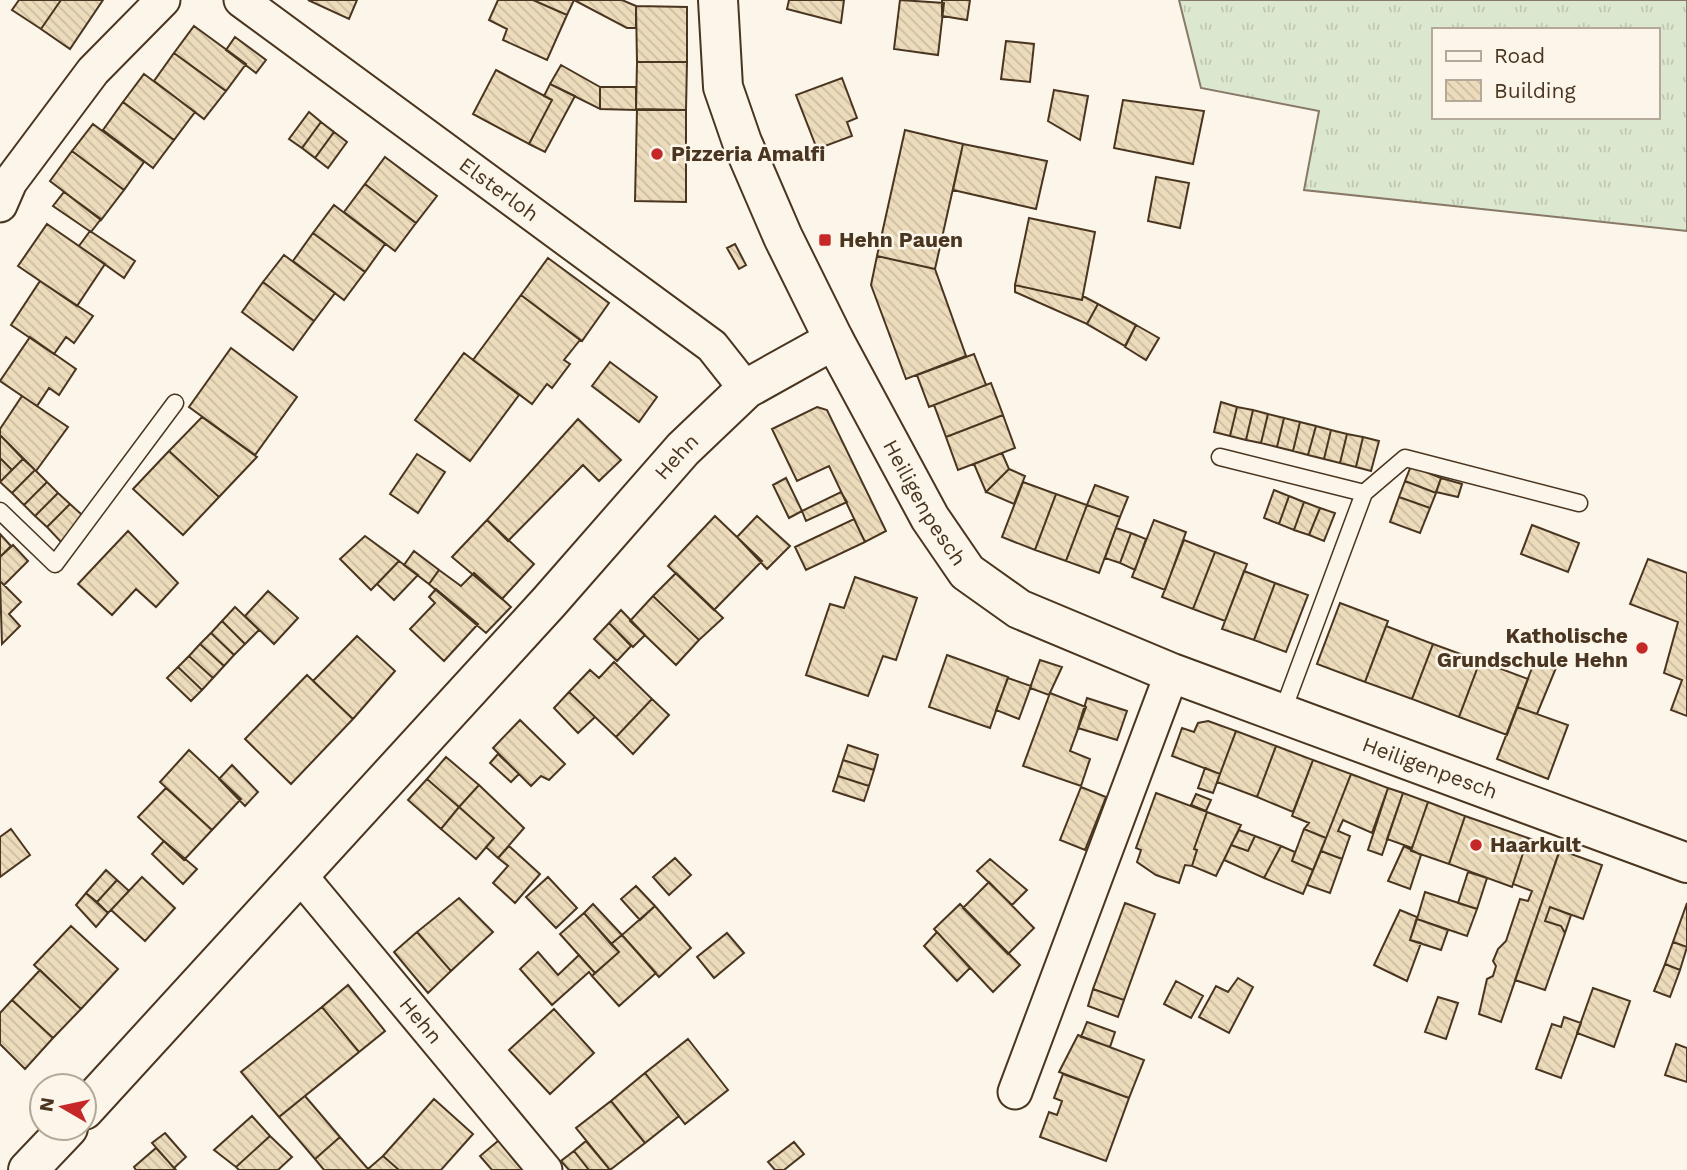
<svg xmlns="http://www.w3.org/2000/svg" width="1687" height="1170" viewBox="0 0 1687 1170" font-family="'Work Sans',sans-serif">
<defs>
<pattern id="grass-tufts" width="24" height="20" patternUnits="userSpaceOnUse" patternTransform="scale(1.75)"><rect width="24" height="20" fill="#dce7d0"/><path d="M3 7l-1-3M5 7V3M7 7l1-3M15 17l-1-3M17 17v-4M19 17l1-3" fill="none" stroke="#bec7b2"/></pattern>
<pattern id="building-back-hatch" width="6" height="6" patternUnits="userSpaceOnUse" patternTransform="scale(1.75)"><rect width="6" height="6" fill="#ecdcbc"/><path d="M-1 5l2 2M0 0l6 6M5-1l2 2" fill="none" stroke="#ccbda1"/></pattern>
</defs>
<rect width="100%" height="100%" fill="#fbf6e9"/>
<path fill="url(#grass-tufts)" stroke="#887966" stroke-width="2" fill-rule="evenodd" d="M1179,0H1687V231L1304,190L1319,111L1201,88ZM1433,30H1657V117H1433Z"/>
<path fill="url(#building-back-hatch)" stroke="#4a3520" stroke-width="2" d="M19,0H61L41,29L12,10Z
M61,0H103L70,49L41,29Z
M308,0H357L349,19Z
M498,0H533L567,15L547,60L503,40L507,29L489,20Z
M533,0H574L567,15Z
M574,0H622L636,6V28H627Z
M789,0H844L841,23L787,9Z
M900,0L944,3L938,55L894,49Z
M942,0H970L967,20L942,16Z
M636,6L687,7V62H637Z
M194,26L246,64L226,91L174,53Z
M235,37L266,60L256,73L226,50Z
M1006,41L1034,44L1030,82L1001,79Z
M174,53L226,91L204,119L154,81Z
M637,62H687L686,110H636Z
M561,65L600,87V109L550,84Z
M496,70L552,100L529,144L473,114Z
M144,74L195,112L174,140L123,102Z
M842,78L857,118L847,122L852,136L817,149L796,95Z
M550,84L575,96L545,152L529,144L552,100L544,96Z
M600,87H636V110L600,109Z
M1054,90L1088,96L1080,140L1048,121Z
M1123,100L1204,111L1193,164L1114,148Z
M123,102L174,140L153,168L103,130Z
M637,109L686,110V202L635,201Z
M309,112L321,122L302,148L289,139Z
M321,122L334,132L315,158L302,148Z
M93,124L144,162L124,190L72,151Z
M905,130L963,144L935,269L877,256Z
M334,132L347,142L328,168L315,158Z
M963,144L1047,161L1036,209L953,190Z
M72,151L124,190L101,220L50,181Z
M385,157L437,196L416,223L365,184Z
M1156,177L1189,183L1180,228L1148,221Z
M365,184L416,223L395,251L344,212Z
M64,192L101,219L91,232L53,206Z
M334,205L385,244L365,272L313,233Z
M1029,218L1095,232L1082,300L1015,285Z
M47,224L105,264L77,306L18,266Z
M90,231L135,261L124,278L79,246Z
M313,233L365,272L344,300L293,261Z
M735,244L746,265L739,269L727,248Z
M284,255L335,293L314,321L263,282Z
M877,256L935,269L966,356L906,379L871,285Z
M548,258L609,303L582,341L521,295Z
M40,281L93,316L74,343L66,337L54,354L11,325Z
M263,282L314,321L293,350L242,312Z
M1015,285L1082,300L1083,296L1098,304L1087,324L1015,292Z
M521,295L580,340L564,360L570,364L552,388L547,384L532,404L473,360Z
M1098,304L1136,325L1125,346L1087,324Z
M1136,325L1159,338L1146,360L1125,347Z
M30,337L76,369L59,395L49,388L37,406L0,381Z
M231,348L297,397L255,455L189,407Z
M464,353L519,395L470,461L415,420Z
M974,354L986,385L929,407L917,375Z
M610,362L657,397L639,422L592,386Z
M991,383L1003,415L946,437L934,405Z
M22,396L68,427L36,471L0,435V429Z
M1221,402L1237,407L1230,436L1214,432Z
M817,407L827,410L886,531L865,542L829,466L797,481L772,429Z
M1237,407L1253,410L1246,440L1230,436Z
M1253,410L1268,414L1261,443L1246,440Z
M1268,414L1284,418L1277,447L1261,443Z
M1003,415L1015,448L958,470L946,437Z
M202,417L257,457L219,497L169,451Z
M1284,418L1300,422L1293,451L1277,447Z
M578,419L621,460L599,481L583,465L508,541L487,520Z
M1300,422L1316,426L1308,455L1293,451Z
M1316,426L1331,430L1324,459L1308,455Z
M1331,430L1347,434L1340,463L1324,459Z
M1347,434L1363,437L1356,467L1340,463Z
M0,435L23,459L12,470L0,458Z
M1363,437L1379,441L1371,471L1356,467Z
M169,451L219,497L183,535L133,489Z
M1002,453L1009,469L986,492L974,464Z
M417,454L445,472L418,513L390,494Z
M0,458L12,470L0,482Z
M23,459L35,470L12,493L0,482Z
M1411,466L1441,478L1436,493L1405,481Z
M1009,469L1025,476L1014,504L986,492Z
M35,470L47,482L24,505L12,493Z
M786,478L802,511L789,518L773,485Z
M1441,478L1462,484L1458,497L1436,492Z
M1405,481L1436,493L1430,508L1399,497Z
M47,482L58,493L35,516L24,505Z
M1023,482L1056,494L1035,550L1002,537Z
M1095,485L1128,497L1120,517L1087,505Z
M1274,490L1289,496L1279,524L1264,518Z
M841,492L847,502L806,521L802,511Z
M58,493L70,504L47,527L35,516Z
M1056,494L1087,505L1066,561L1035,550Z
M1289,496L1304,502L1294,530L1279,524Z
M1399,497L1430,508L1420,533L1390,522Z
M1304,502L1320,508L1309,535L1294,530Z
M70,504L82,515L62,543L47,527Z
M1087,505L1120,517L1099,573L1066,561Z
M1320,508L1335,513L1324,541L1309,535Z
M715,516L762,561L714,610L668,566Z
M757,516L790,546L767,569L737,537Z
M854,519L865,542L806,570L795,547Z
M487,520L534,564L502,599L452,557Z
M1154,520L1186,532L1165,590L1132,577Z
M1532,525L1579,543L1568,572L1521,554Z
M1116,528L1131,533L1120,563L1105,558Z
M128,531L178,583L156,607L136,589L112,615L78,584Z
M1131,533L1146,539L1135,570L1120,563Z
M0,534L11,546L0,557Z
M365,536L399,561L371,590L340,559Z
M1184,540L1215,552L1193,609L1162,597Z
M13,545L28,561L4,585L0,581V557Z
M414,551L439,570L429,584L404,565Z
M1215,552L1247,564L1225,621L1193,609Z
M1648,559L1687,573V716L1671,710L1682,680L1664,673L1678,622L1630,604Z
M399,561L418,575L394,600L377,584Z
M439,570L461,586L474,573L511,607L486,633L429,584Z
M1244,571L1275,583L1254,640L1222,629Z
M676,573L723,618L699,640L653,596Z
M855,577L917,598L896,660L883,656L868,696L806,675L830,604L844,608Z
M0,581L21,602L9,614L20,626L2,644Z
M1275,583L1308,595L1286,652L1254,640Z
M436,589L478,624L444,661L410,629L435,603L429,597Z
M268,591L298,618L274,644L245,616Z
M653,596L699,640L676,665L630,621Z
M1340,603L1388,621L1365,682L1317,664Z
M235,607L259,630L245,644L222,621Z
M621,610L645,635L633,647L609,623Z
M222,621L245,644L234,655L211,633Z
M609,623L631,646L617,661L594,639Z
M1386,626L1433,644L1412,699L1365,682Z
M211,633L234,655L224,666L200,644Z
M357,636L395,671L353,719L313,681Z
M200,644L224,666L213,678L189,656Z
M1433,644L1480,661L1459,717L1412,699Z
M947,655L1008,677L990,728L929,707Z
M1537,655L1558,663L1537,714L1517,707Z
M189,656L213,678L202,690L178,667Z
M1040,660L1062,667L1049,695L1030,688Z
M1480,661L1528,679L1507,735L1459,717Z
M614,662L652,699L616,737L569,692L590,670L599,678Z
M178,667L202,690L191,701L167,678Z
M307,675L353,719L291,784L245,739Z
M1008,678L1031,686L1019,719L996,710Z
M569,692L595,717L578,733L554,708Z
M1050,693L1086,707L1070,751L1090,759L1081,786L1023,766Z
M1087,698L1127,711L1117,740L1078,728Z
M652,699L669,715L633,754L616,737Z
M1517,707L1568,725L1548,779L1497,759Z
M520,720L565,764L549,780L541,776L531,786L493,748Z
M1208,721L1236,731L1220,774L1172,756L1182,728L1194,732L1198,723Z
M1236,731L1276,746L1257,797L1217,782Z
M848,745L878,755L874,770L843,760Z
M1276,746L1313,760L1293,812L1257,797Z
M189,750L241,799L212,830L160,782Z
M498,754L519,774L511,782L490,763Z
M446,757L479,785L459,807L427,779Z
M843,760L874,770L869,786L838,776Z
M1313,760L1351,774L1326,838L1304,829L1309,823L1292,816Z
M232,765L258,792L245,806L219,779Z
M1205,768L1220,774L1213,793L1198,788Z
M1351,774L1388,788L1372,833L1343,820L1338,831L1350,836L1342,859L1321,851Z
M838,776L869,786L864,801L833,791Z
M427,779L459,807L441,829L408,800Z
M479,785L524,828L498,858L486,847L494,838L459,807Z
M1081,787L1106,797L1085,850L1060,840Z
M166,788L212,830L184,860L138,817Z
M1388,788L1403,793L1382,855L1368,850Z
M1156,793L1207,812L1194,849L1197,850L1192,866L1185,865L1179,883L1156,875L1137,862L1141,850L1136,848Z
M1403,793L1428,802L1412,848L1387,839Z
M1196,794L1211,800L1206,811L1191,805Z
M1428,802L1465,816L1449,864L1411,851Z
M459,807L494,838L476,859L441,829Z
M1207,812L1241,825L1216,876L1192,866L1197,850L1194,849Z
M1465,816L1528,838L1512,887L1449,864Z
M11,829L30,855L0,877V837Z
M1304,829L1326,838L1313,870L1292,861Z
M1239,830L1255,836L1248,851L1231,845Z
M1255,836L1281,846L1264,878L1224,860L1231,845L1248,851Z
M1528,838L1560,849L1501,1022L1479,1014L1487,979L1493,976L1496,966L1493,961L1498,949L1506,941L1520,899L1528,901L1532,891L1513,884Z
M164,841L197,869L183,884L152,854Z
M509,846L540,874L515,903L493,883L508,866L498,858Z
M1281,846L1295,852L1292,861L1313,870L1303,894L1264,878Z
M1404,846L1421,855L1410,889L1388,881Z
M1560,850L1602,865L1583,919L1550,907L1545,921L1561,926L1565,933L1545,990L1515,980Z
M1321,851L1342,859L1330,893L1307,885Z
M675,858L691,875L669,895L653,877Z
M990,859L1027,890L1012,905L977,871Z
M106,870L117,880L97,902L86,893Z
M1468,872L1487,878L1477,909L1458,903Z
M142,877L175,908L145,941L111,910Z
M548,877L577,908L556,928L526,897Z
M117,880L129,891L108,913L97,902Z
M989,882L1034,928L1008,954L963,908Z
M636,886L655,906L640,920L621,899Z
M1425,892L1477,909L1467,936L1417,919Z
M86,893L108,913L96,927L76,905Z
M459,898L493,932L451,971L417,932Z
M1125,903L1155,914L1124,1000L1093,989Z
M1687,903V947L1673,942Z
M593,904L622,935L611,944L584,913Z
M960,904L1020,965L993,992L934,929Z
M655,906L691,948L659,977L622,935Z
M1550,907L1571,915L1565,933L1561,926L1545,921Z
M1400,910L1417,917L1410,940L1421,943L1407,981L1374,965Z
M584,913L619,952L595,973L560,934Z
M1417,919L1448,930L1441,950L1410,940Z
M71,926L118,969L81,1009L34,965Z
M417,932L451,971L428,993L394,952Z
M937,932L970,968L957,981L924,946Z
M727,933L744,953L714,978L697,957Z
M622,935L656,973L619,1006L592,976L619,952L611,944Z
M1673,942L1687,947L1680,970L1665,964Z
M538,952L558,975L579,955L595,973L592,976L589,972L552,1005L520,969Z
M1665,964L1680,970L1670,997L1654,991Z
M40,970L81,1009L53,1038L12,1000Z
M1238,978L1253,987L1229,1033L1199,1017L1216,986L1228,992Z
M1176,981L1203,996L1191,1018L1164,1004Z
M348,985L385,1031L359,1052L322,1007Z
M1593,988L1630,1001L1614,1047L1577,1033Z
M1093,989L1124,1000L1118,1017L1088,1006Z
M1438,997L1458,1003L1446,1039L1425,1032Z
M12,1000L53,1038L25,1069L0,1044V1013Z
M322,1007L359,1052L279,1117L241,1072Z
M554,1009L594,1053L550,1094L509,1050Z
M1564,1017L1581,1023L1561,1078L1536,1069L1552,1024L1561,1027Z
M1087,1022L1115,1032L1110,1047L1081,1037Z
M1078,1035L1144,1060L1129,1098L1059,1072Z
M688,1039L728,1090L685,1124L645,1073Z
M1676,1044L1687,1048V1082L1665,1075Z
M645,1073L679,1116L645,1143L611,1101Z
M1063,1074L1129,1098L1106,1161L1040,1137L1049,1112L1057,1115L1062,1101L1054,1098Z
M305,1096L340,1137L315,1159L279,1117Z
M434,1099L473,1134L441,1170H399L383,1156Z
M611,1101L645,1143L610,1170L576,1128Z
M252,1116L270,1136L236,1167L214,1150Z
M165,1133L186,1157L174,1168L152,1143Z
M270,1136L292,1157L278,1170H239L236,1167Z
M504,1136L532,1170H492L480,1156Z
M340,1137L368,1169L383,1156L399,1170H324L315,1159Z
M586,1141L610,1170H589L574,1151Z
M794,1142L804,1154L784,1170H775L768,1162Z
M156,1148L176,1170H136L134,1167Z
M574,1151L589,1170H569L561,1161Z"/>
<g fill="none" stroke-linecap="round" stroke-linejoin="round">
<defs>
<path id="lane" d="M1220,457L1364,493L1282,713
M1364,493L1405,458L1579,503
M0,511L55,564L175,403"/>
<g id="street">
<path id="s1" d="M241,0L712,346L746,389"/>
<path d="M0,205L10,182L93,71L163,0"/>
<path id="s2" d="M298,873L545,1170"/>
<path d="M1015,1092L1172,673"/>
</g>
<g id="secondary">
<path id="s3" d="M718,0L723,87L742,142L783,237L834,340L930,518L967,572L1019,609L1172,673L1687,863"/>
<path id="s4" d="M84,1110L549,602L683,449L746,389L834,340"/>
<path d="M28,1170L68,1128"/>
</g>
</defs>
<use href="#lane" stroke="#4a3520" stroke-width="19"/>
<use href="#street" stroke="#4a3520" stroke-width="37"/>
<use href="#secondary" stroke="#4a3520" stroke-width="42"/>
<use href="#lane" stroke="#fbf6e9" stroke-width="16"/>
<use href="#street" stroke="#fbf6e9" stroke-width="33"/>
<use href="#secondary" stroke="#fbf6e9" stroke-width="38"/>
</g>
<g fill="#c62828" stroke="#fbf6e9" stroke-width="2.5">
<circle cx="657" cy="154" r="7"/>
<rect x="818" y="233" width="14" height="14" rx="3.5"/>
<circle cx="1642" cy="648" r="7"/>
<circle cx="1476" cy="845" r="7"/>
</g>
<g text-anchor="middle" stroke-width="5" stroke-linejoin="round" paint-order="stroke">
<g font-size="21" font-weight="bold" fill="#4a3520" stroke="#fbf6e9" text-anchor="start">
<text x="671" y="161">Pizzeria Amalfi</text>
<text x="839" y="247">Hehn Pauen</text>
<text x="1628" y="643" text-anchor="end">Katholische<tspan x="1628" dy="24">Grundschule Hehn</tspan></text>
<text x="1490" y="852">Haarkult</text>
</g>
<g font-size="21" fill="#4a3520" stroke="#fbf6e9">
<text dy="7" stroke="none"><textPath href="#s1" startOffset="320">Elsterloh</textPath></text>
<text dy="7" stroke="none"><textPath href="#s4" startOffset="882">Hehn</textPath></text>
<text dy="7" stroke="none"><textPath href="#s3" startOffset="550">Heiligenpesch</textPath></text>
<text dy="7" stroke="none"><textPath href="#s3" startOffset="1136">Heiligenpesch</textPath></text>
<text dy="7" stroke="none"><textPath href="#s2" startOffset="192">Hehn</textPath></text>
</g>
</g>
<rect x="1432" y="28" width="228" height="91" fill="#fbf6e9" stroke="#b4a999" stroke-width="2"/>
<rect x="1446" y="51" width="35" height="10" fill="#fbf6e9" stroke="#b4a999" stroke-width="2"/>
<text x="1494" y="63" font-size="21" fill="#4a3520">Road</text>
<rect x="1446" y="80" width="35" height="21" fill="url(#building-back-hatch)" stroke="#b4a999" stroke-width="2"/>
<text x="1494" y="98" font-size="21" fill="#4a3520">Building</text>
<g transform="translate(63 1107) rotate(279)"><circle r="33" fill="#fbf6e9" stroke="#b4a999" stroke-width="2"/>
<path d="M0-5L12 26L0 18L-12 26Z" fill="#c62828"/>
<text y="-10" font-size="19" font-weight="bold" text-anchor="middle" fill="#4a3520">N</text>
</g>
</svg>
